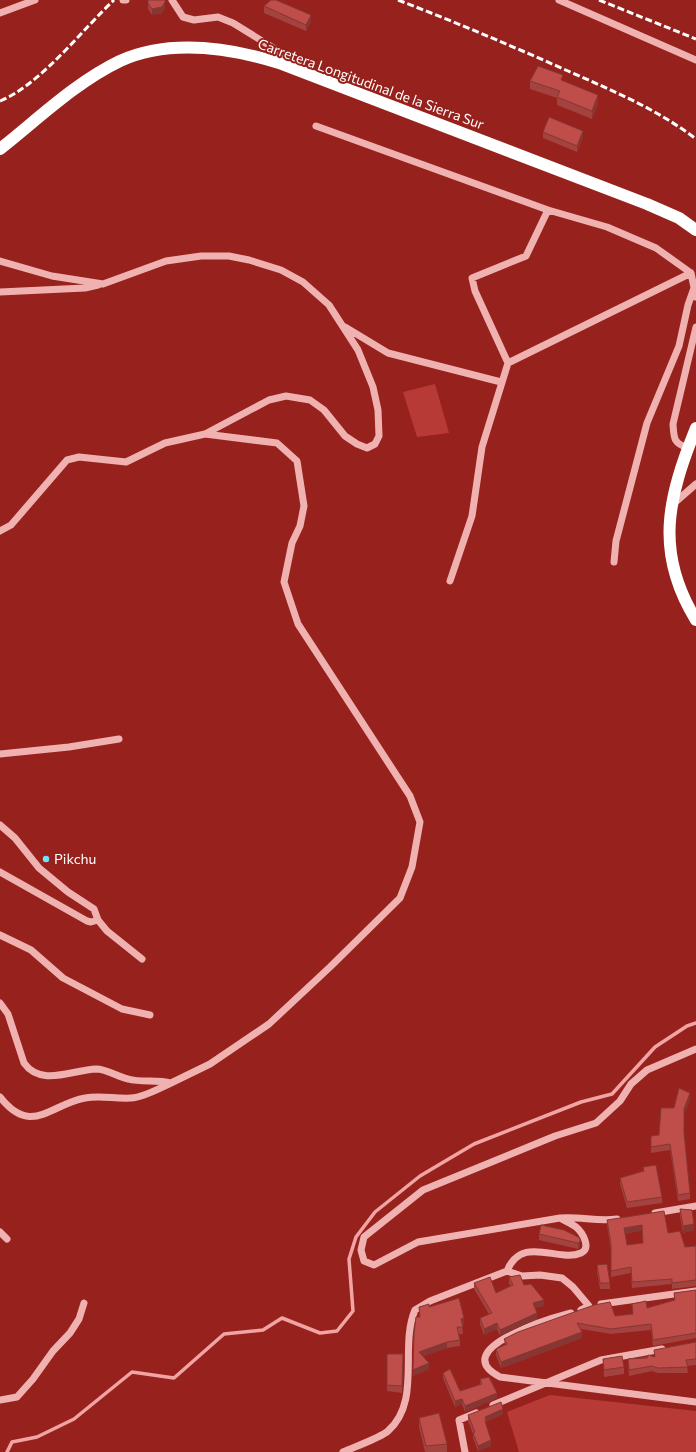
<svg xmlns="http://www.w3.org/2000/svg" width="696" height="1452" viewBox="0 0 696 1452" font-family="Commissioner,sans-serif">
<rect width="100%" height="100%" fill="#97211c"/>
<path fill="#b83a37" d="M435,384L449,433L417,437L403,392Z
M550,1395L696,1411V1452H519L507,1412Z"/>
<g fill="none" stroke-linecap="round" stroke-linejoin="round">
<path stroke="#f1a4a3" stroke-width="3.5" d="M7,1452L12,1442L37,1437L74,1419L132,1372L174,1378L224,1334L263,1330L282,1318L320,1333L337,1331L353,1311L349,1259L356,1237L375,1212L420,1176L474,1144L581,1102L612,1094L655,1047L687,1026L696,1023"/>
<path stroke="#f0b2b0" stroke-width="7" d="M123,0H126
M172,0L183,17L194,20L218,17L233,23L275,49L290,65
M559,0L696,60
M0,13L35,0
M316,126L548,210L607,227L656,248L691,273L696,297
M0,261L52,276L103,284L166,261L201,256H229L249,260L281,270L303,282L329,305L358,350L373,387L378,410L379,436L375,444L367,448L357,444L345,436L324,410L310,400L286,396L269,400L205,434L165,443L126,462L79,457L67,460L11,525L0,531
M0,292L85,288L98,285
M345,327L388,353L501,382
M508,363L691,273
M688,448C673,443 674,438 673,424L696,327
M672,505L696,484
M614,562L616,541L647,423L679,346L688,305L694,288
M450,581L472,516L482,447L508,363L475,291L472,278L526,256L548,210
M0,754L69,747L119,739
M0,825L15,838L39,868L68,892L94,909L98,920L91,922L87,921L0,872
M98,920L107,931L142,959
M0,935L31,950L63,978L122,1009L150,1015
M0,1003L8,1014L24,1063C41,1087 72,1070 96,1069C107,1069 118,1077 128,1079C142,1083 157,1079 171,1083L210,1064L269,1024L330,967L400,898L412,867L420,822L410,796L298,624L284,582L292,543L300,526L304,506L297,461L277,443L205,434
M0,1097C31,1137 51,1104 85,1098C100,1095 115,1099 131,1098C144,1097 158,1089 171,1083
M655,1213L696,1206
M560,1218C579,1216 598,1222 617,1219
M0,1232L7,1239
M601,1304L696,1291
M581,1310L589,1306L573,1287L562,1278L540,1275L522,1276L507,1271C522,1234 558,1263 581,1253C592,1248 582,1232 576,1227C572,1224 565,1221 560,1218L418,1242L374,1265L364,1261L361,1250L364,1237L423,1190L555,1136L596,1123L620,1101L631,1084L647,1070L696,1049
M571,1313C552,1318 446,1349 500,1377L696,1402
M0,1400L17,1397L33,1379L53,1351L70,1333L79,1319L84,1303
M493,1405L601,1360L662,1349
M343,1452C354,1447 380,1438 388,1431C422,1401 399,1347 415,1310L430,1301L507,1271
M465,1452L459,1420L476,1413"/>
<path stroke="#fff" stroke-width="12" d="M0,149C38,119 76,82 120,61C169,39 230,48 279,63L647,204L679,218L696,230
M696,428C668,497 654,552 696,620"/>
<path stroke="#fff" stroke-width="3" stroke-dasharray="7 3" stroke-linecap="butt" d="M398,0C455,22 512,46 568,71C613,91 657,109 696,139
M599,0L696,39
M0,101C40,85 82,30 114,0"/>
</g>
<path fill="#a4423f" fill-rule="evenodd" d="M148,0L165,8L162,13L152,15L148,9Z
M264,6L311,22L306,31L264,13Z
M530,81H563L598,103L592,119L557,105V98L530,89Z
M543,132L583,137L577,152L543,138Z
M690,1099L684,1115V1134L690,1193V1199L678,1201L670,1150L651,1153V1136L659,1135L674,1108Z
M643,1171L662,1197V1203L627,1208L620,1184V1178Z
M680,1209L694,1230L683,1233L680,1216Z
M607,1220L668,1233L685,1247L696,1246V1286L672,1289V1284L632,1288L631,1273L611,1277V1250L607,1226ZM642,1230L643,1243L627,1245L625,1234Z
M539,1234L580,1238V1247L578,1249L539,1240Z
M597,1265L610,1283V1289H600L597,1272Z
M509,1277L524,1285L544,1306L535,1308L537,1319L500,1336L497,1329L484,1335L480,1324V1318L489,1314L474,1289V1283L496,1293L510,1286L509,1283Z
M696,1290V1338L653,1346L651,1330L611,1334L581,1329L582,1338L501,1368L496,1355V1349L505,1345L504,1339L518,1332L615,1316L633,1314L632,1304L647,1308L674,1300V1293Z
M419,1307H429L464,1325H462L463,1334H459L460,1340V1346L447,1348L423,1356L429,1369L413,1376L420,1317Z
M696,1342V1365L687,1366L688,1373H658L652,1371L629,1376L628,1365V1359L655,1356L654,1350Z
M387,1354L403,1360L402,1393L387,1391Z
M603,1359L624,1367V1374L604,1377Z
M443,1373L460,1391L480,1385V1379L497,1398L465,1412L462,1404L455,1407L443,1378Z
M503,1414L486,1422V1426L491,1446L478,1451L473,1438V1434L468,1421V1415Z
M419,1418L447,1444V1452H425L419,1427Z"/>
<path fill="#863633" d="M165,2V8L162,13L152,15V9Z
M311,15V22L306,31V25Z
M598,95V103L592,119V111Z
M583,131V137L577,152V146Z
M690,1093V1099L684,1115V1109Z
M694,1224V1230L683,1233V1226Z
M642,1225V1230L624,1234V1228Z
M580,1238V1247L578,1249V1243Z
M544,1300V1306L533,1309V1303Z
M537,1313V1319L500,1336V1330Z
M464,1318V1325L461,1326V1319Z
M497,1323V1329L484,1335V1329Z
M582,1332V1338L501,1368V1362Z
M447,1342V1348L419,1358V1352Z
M429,1363V1369L413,1376V1370Z
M497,1393V1398L465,1412V1406Z
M462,1399V1404L455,1407V1401Z
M503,1409V1414L486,1422V1426H485V1417Z
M491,1440V1446L478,1451V1446Z"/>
<path fill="#bf4d49" stroke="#863633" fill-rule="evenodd" d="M148,0H165V2L162,7L152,9L148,3Z
M271,0H276L311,15L306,25L264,6Z
M538,66L563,75L561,80L598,95L592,111L557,97L560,91L530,81Z
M549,117L583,131L577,146L543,132Z
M679,1088L690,1093L684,1109V1133L690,1193L678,1195L670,1144L651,1147V1136L659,1135L661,1108H674Z
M656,1165L662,1197L627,1202L620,1178L644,1171L643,1167Z
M680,1209L692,1210L694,1224L683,1226Z
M664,1211L668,1233L680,1231L685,1247L696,1246V1280L672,1283V1279L632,1282L631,1267L611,1271V1244L607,1220ZM642,1225L643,1243L627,1245L624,1228Z
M541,1225L564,1230L580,1238V1242L578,1243L539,1234Z
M607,1264L610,1283H600L597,1265Z
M520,1275L524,1285L531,1284L544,1300L533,1303L537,1313L500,1330L497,1323L484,1329L480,1318L492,1313L474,1283L490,1277L496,1293L513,1285L509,1277Z
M696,1290V1333L653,1340L651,1324L611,1329L577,1323L582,1332L501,1362L496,1349L507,1344L504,1339L518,1332L594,1305L610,1302L615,1316L633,1314L632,1304L646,1301L647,1308L675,1300L674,1293Z
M459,1298L464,1318L461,1319L463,1327H457L460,1340L447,1342L419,1352L429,1363L413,1370L414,1334L416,1317H420L419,1307L429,1304V1307Z
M696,1342V1359L686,1360L688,1367L658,1368L652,1366L629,1370L628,1359L647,1358L648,1355L655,1357L654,1350Z
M387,1354H403L402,1386L387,1385Z
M622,1356L624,1367L604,1370L603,1359Z
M450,1369L460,1391L482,1384L480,1379L489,1377L497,1393L465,1406L462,1399L455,1401L443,1373Z
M501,1402L503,1409L485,1417L486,1420L485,1421L491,1440L478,1446L473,1433L475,1432L468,1415Z
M439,1413L447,1444L426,1446L419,1418Z"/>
<circle fill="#6fe3ff" stroke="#97211c" stroke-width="1.5" cx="46" cy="859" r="4"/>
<g text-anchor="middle" stroke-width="4" stroke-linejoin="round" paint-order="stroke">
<g font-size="14" fill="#fff" stroke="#97211c">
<text transform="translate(371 84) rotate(20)" y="5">Carretera Longitudinal de la Sierra Sur</text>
</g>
<g font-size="14" fill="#fff" stroke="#97211c" text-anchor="start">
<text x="54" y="864">Pikchu</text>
</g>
</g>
</svg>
